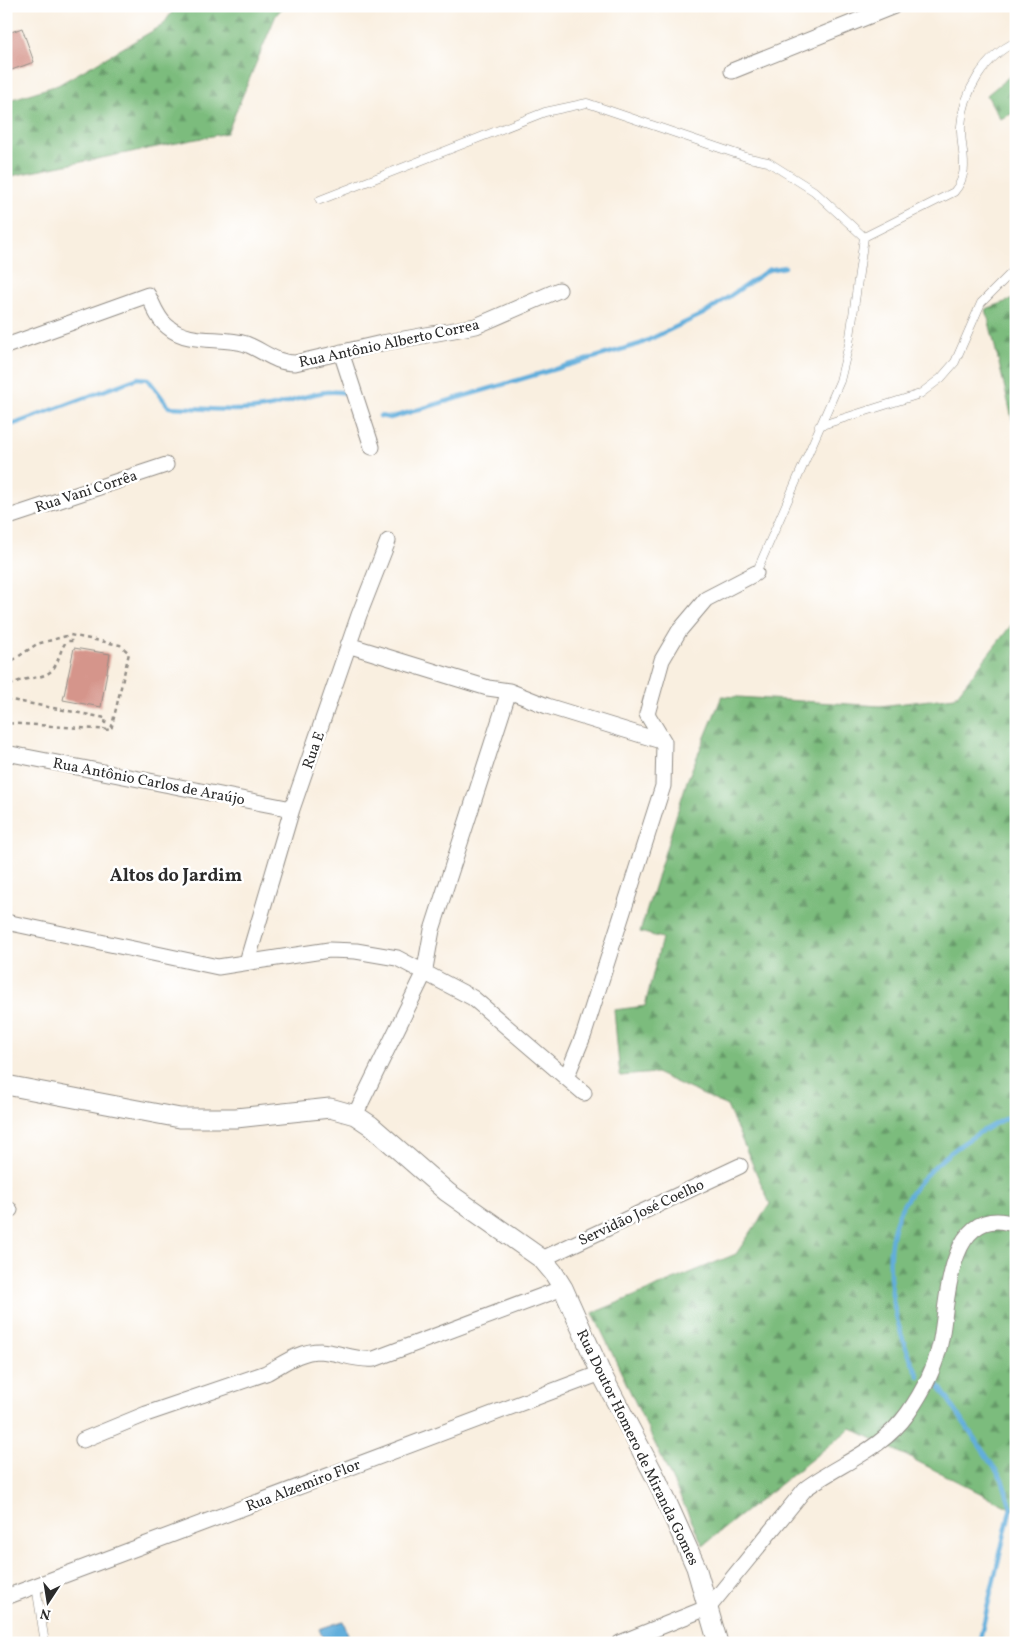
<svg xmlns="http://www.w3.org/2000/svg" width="1022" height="1649" viewBox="0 0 1022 1649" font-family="Vollkorn,serif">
<defs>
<pattern id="forest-firs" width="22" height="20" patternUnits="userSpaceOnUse" patternTransform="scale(1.25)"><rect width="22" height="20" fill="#7bbc7d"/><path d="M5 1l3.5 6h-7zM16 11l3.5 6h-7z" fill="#659967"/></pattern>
</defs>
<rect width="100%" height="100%" fill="#fff"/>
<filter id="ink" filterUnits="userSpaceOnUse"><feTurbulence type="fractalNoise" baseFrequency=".02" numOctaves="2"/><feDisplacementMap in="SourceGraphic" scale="10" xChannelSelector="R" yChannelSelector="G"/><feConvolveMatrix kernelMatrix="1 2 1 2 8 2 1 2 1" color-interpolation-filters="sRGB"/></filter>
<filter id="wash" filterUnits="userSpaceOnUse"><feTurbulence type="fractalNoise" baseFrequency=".0096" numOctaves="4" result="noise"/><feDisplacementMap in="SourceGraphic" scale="20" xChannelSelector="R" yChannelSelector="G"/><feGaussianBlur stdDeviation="1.12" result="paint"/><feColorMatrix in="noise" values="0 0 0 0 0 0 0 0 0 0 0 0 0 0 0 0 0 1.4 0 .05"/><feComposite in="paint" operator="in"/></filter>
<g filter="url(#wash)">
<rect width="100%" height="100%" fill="#f9efe0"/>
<path fill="url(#forest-firs)" stroke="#537454" d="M176,6H284L276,15L227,133L6,177V101L58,85L163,25Z
M1016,71V112L1000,119L987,95Z
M1016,298V435L986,309Z
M1016,619V1511L851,1428L703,1545L593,1313L736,1254L770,1204L727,1106L656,1073L620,1076L614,1010L645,1006L662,938L640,932L687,781L722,696L880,706L955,697Z"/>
<path fill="#62aedb" stroke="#466c83" d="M343,1621L350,1640L342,1643H325L319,1629Z"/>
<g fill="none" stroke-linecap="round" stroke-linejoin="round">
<path stroke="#62aedb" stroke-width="4.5" d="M380,416L390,418L640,344L705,313L768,270L785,267
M6,427L138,378L148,379L169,407C202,408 238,413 270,407C295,402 320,387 346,393
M919,1376C894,1329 875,1251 905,1202C930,1161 974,1133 1016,1113
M939,1386L1002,1479L1011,1507L979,1643"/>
</g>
<g id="blocks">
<path fill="#d5958b" d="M22,28L34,62L6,72V34Z
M74,648L110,654L101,707L63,700Z"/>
</g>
</g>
<g filter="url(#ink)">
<use href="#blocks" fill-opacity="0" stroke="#928d86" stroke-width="1"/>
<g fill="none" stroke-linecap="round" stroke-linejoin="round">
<defs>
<path id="service" d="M320,200L545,112L587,103L749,158L768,162L814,191L864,237
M819,426L920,394L941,378L955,362L981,303L1016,268
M756,573L840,381L849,344L864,237L954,192C972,171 960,151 961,126C963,92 985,56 1016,42
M36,1586L45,1643"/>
<path id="minor" d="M732,71L894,6
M6,346L148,295C153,305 158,320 168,327C189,345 221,336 246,344C264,351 275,363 295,363L382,343L476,326L559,290
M341,352L372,447
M6,518L166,465
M348,645L488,688L509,691L547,706L664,742
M6,753L292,809
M6,922L218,967L329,950L356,951L397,958L473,998L584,1093
M247,962L292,809L359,615L388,541
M566,1078L584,1034L663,786L664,742L647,714L662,660L679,631L706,599L756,573
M355,1115L424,974L432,930L509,691
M6,1211L10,1210
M542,1259L740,1166
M83,1440L146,1414L266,1373C283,1364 299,1351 320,1351C338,1352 356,1361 374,1359L563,1288
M6,1597L601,1373
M620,1643L709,1607L805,1489C840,1463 882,1450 908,1413C922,1393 935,1368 940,1344C948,1309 946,1221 997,1221C1003,1221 1010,1223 1016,1225"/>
<path id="tertiary" d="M6,1085L180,1118H236L330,1108L355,1115L370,1125L447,1192L542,1259L553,1272L563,1288L601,1373L657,1480L696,1567L718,1643"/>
</defs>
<use href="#service" stroke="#928d86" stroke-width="9"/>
<use href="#minor" stroke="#928d86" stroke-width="17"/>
<use href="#tertiary" stroke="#928d86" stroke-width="21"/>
<path stroke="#928d86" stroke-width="2.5" stroke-dasharray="4 4" stroke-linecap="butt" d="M6,665L37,644L70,635L120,645L129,653L111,730L6,723
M6,693C12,676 33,681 47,674C60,667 58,650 67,641H73
M6,699L106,718L104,729"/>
<use href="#service" stroke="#fff" stroke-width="8"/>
<use href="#minor" stroke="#fff" stroke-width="15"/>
<use href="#tertiary" stroke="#fff" stroke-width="19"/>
</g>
</g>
<g text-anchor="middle" stroke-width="5" stroke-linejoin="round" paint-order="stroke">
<g font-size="15" fill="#2b2b2b" stroke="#fff">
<text transform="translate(389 343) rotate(-12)" y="5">Rua Antônio Alberto Correa</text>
<text transform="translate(86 491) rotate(-18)" y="5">Rua Vani Corrêa</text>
<text transform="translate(313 750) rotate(-70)" y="5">Rua E</text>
<text transform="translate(149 781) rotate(11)" y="5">Rua Antônio Carlos de Araújo</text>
<text transform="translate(641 1212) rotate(-25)" y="5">Servidão José Coelho</text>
<text transform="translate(638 1447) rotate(64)" y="5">Rua Doutor Homero de Miranda Gomes</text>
<text transform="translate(303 1485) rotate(-21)" y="5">Rua Alzemiro Flor</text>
</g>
<g font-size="18" font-weight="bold" fill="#2b2b2b" stroke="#fff">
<text x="176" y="881">Altos do Jardim</text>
</g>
</g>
<rect width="1022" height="1649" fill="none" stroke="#fff" stroke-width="25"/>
<g transform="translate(48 1602) rotate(192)" stroke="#ffffff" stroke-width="4" paint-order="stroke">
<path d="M0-4L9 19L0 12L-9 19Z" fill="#2b2b2b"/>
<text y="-8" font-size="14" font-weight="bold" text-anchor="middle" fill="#2b2b2b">N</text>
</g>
</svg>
